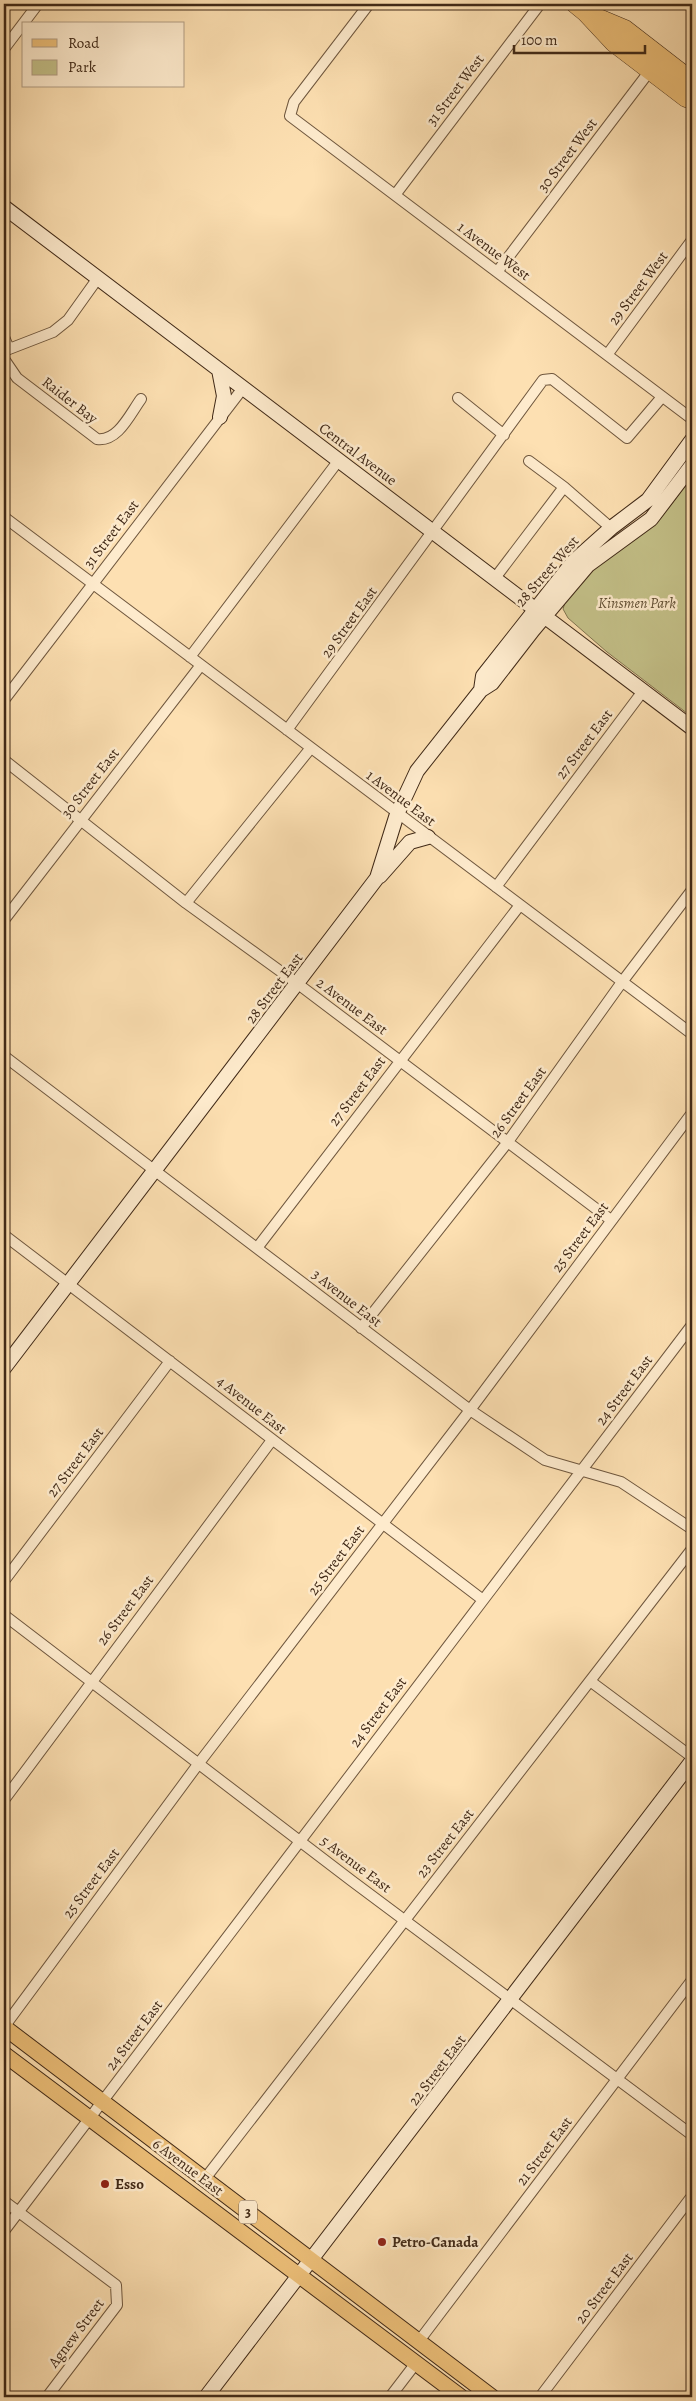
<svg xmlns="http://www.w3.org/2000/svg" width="696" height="2401" viewBox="0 0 696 2401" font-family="Alegreya,serif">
<rect width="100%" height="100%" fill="#fde0b2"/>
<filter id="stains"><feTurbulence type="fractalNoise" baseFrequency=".004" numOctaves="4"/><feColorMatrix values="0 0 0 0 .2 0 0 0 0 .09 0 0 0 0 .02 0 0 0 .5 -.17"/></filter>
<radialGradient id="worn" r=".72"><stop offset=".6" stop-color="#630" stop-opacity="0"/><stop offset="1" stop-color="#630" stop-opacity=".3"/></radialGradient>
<path fill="#c4c189" stroke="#827550" d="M692,475V717L607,652L568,618L563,609C571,574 634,542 659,518C672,506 682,489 692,475Z"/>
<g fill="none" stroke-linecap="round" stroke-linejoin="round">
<defs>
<path id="street" d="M369,4L294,102L290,116L692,419
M4,49L38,4
M395,195L540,4
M497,272L652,68
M4,337L9,349
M4,351L53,332L68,320L98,278
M607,355L692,240
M4,359L17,378L97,439C118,442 130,414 141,399
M458,398L504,435
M529,461L564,487L611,528
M4,517L692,1034
M495,578L564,487
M190,657L339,460
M4,700L243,388
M287,730L543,380L552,379L627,438L662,397
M4,760L186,903L298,984L611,1220
M496,887L643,691
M186,903L310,749
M4,920L201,665
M4,1056L470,1410L545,1460L621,1482L692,1529
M4,1235L483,1600
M257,1248L520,905
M361,1328L507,1143L622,982L692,890
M4,1581L170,1361
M4,1615L352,1881L692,2135
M590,1681L692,1757
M4,1800L272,1440
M4,2027L199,1763L470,1410L692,1113
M204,2180L692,1549
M4,2201L116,2285L117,2305L47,2397
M4,2231L692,1325
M419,2341L692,1980
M390,2397L416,2363
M540,2397L692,2196"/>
<path id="secondary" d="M4,207L692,728
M219,370L224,396L220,417
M481,690L483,676L573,562L611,528L648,500L692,440
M380,876L410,842L428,837
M4,1368L377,878L397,814L417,771L481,690L492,683L533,630L588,565L651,519L692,465
M206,2397L692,1761"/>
<path id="primary" d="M4,2027L492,2397
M4,2054L461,2397"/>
<path id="highway" d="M575,4L586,13L614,43L686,98L692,100
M594,16L625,29L692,81"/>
</defs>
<use href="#street" stroke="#6f573e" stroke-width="12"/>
<use href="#secondary" stroke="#402917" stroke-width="16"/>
<use href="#primary" stroke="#402917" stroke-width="17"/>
<use href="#highway" stroke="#402917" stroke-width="19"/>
<use href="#street" stroke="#feebcd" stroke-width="10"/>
<use href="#secondary" stroke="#feebcd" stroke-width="14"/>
<use href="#primary" stroke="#eec079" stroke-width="15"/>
<use href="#highway" stroke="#eec079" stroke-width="18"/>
</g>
<g fill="#8f2418" stroke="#feebcd" stroke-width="2">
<circle cx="105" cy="2184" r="5"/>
<circle cx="382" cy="2242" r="5"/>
</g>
<g text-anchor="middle" stroke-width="5" stroke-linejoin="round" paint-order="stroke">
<rect fill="#feebcd" stroke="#79634e" stroke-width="1" x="239" y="2200.5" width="18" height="23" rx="4"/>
<g font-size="14" font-weight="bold" fill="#402917">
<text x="248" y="2217">3</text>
</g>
<g font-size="15" fill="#402917" stroke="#feebcd">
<text transform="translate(455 90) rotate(-53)" y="5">31 Street West</text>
<text transform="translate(567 155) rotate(-53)" y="5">30 Street West</text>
<text transform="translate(494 251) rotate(37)" y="5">1 Avenue West</text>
<text transform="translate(638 288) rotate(-53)" y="5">29 Street West</text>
<text transform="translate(70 400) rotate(38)" y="5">Raider Bay</text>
<text transform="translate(358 454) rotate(37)" y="5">Central Avenue</text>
<text transform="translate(111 534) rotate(-53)" y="5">31 Street East</text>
<text transform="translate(547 571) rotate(-49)" y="5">28 Street West</text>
<text transform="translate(349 622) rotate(-54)" y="5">29 Street East</text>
<text transform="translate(584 744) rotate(-53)" y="5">27 Street East</text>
<text transform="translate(90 783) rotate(-52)" y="5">30 Street East</text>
<text transform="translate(401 798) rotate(37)" y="5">1 Avenue East</text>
<text transform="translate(274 988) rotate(-53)" y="5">28 Street East</text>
<text transform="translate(352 1006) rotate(37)" y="5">2 Avenue East</text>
<text transform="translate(357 1091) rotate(-53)" y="5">27 Street East</text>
<text transform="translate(518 1102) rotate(-54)" y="5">26 Street East</text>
<text transform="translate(580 1237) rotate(-53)" y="5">25 Street East</text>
<text transform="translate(347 1298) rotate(38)" y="5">3 Avenue East</text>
<text transform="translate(624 1390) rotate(-53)" y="5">24 Street East</text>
<text transform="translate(252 1405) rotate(38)" y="5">4 Avenue East</text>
<text transform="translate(75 1462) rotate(-53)" y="5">27 Street East</text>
<text transform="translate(336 1560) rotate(-53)" y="5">25 Street East</text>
<text transform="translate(125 1610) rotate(-53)" y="5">26 Street East</text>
<text transform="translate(378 1712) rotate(-53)" y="5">24 Street East</text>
<text transform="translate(445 1843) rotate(-52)" y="5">23 Street East</text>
<text transform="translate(356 1864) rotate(37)" y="5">5 Avenue East</text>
<text transform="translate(91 1883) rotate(-53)" y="5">25 Street East</text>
<text transform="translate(134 2035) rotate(-53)" y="5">24 Street East</text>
<text transform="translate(437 2070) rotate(-53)" y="5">22 Street East</text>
<text transform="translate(544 2151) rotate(-53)" y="5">21 Street East</text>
<text transform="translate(188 2167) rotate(37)" y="5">6 Avenue East</text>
<text transform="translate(604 2288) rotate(-53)" y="5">20 Street East</text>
<text transform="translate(76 2333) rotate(-53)" y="5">Agnew Street</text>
</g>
<g font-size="15" font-style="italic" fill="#614f34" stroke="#feebcd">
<text x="637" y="608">Kinsmen Park</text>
</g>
<g font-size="15" font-weight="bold" fill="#402917" stroke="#feebcd" text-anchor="start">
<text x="115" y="2189">Esso</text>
<text x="392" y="2247">Petro-Canada</text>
</g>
</g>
<rect width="696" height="2401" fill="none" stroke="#fde0b2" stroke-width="20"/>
<rect x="5" y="5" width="686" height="2391" fill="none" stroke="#402917" stroke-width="2.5"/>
<rect x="10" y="10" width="676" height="2381" fill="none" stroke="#402917"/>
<rect x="22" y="22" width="162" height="65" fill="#feebcd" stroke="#b29d84"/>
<rect x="32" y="39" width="25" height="8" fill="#eec079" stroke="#b29d84"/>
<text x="68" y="48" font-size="15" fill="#402917">Road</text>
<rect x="32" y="60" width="25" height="15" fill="#c4c189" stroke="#b29d84"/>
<text x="68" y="72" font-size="15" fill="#402917">Park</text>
<path d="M514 45v8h131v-8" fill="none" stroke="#402917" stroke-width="2.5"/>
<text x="521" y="45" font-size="15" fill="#402917" stroke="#feebcd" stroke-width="4" paint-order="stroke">100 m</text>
<rect width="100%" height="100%" filter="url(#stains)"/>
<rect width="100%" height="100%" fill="url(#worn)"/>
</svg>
